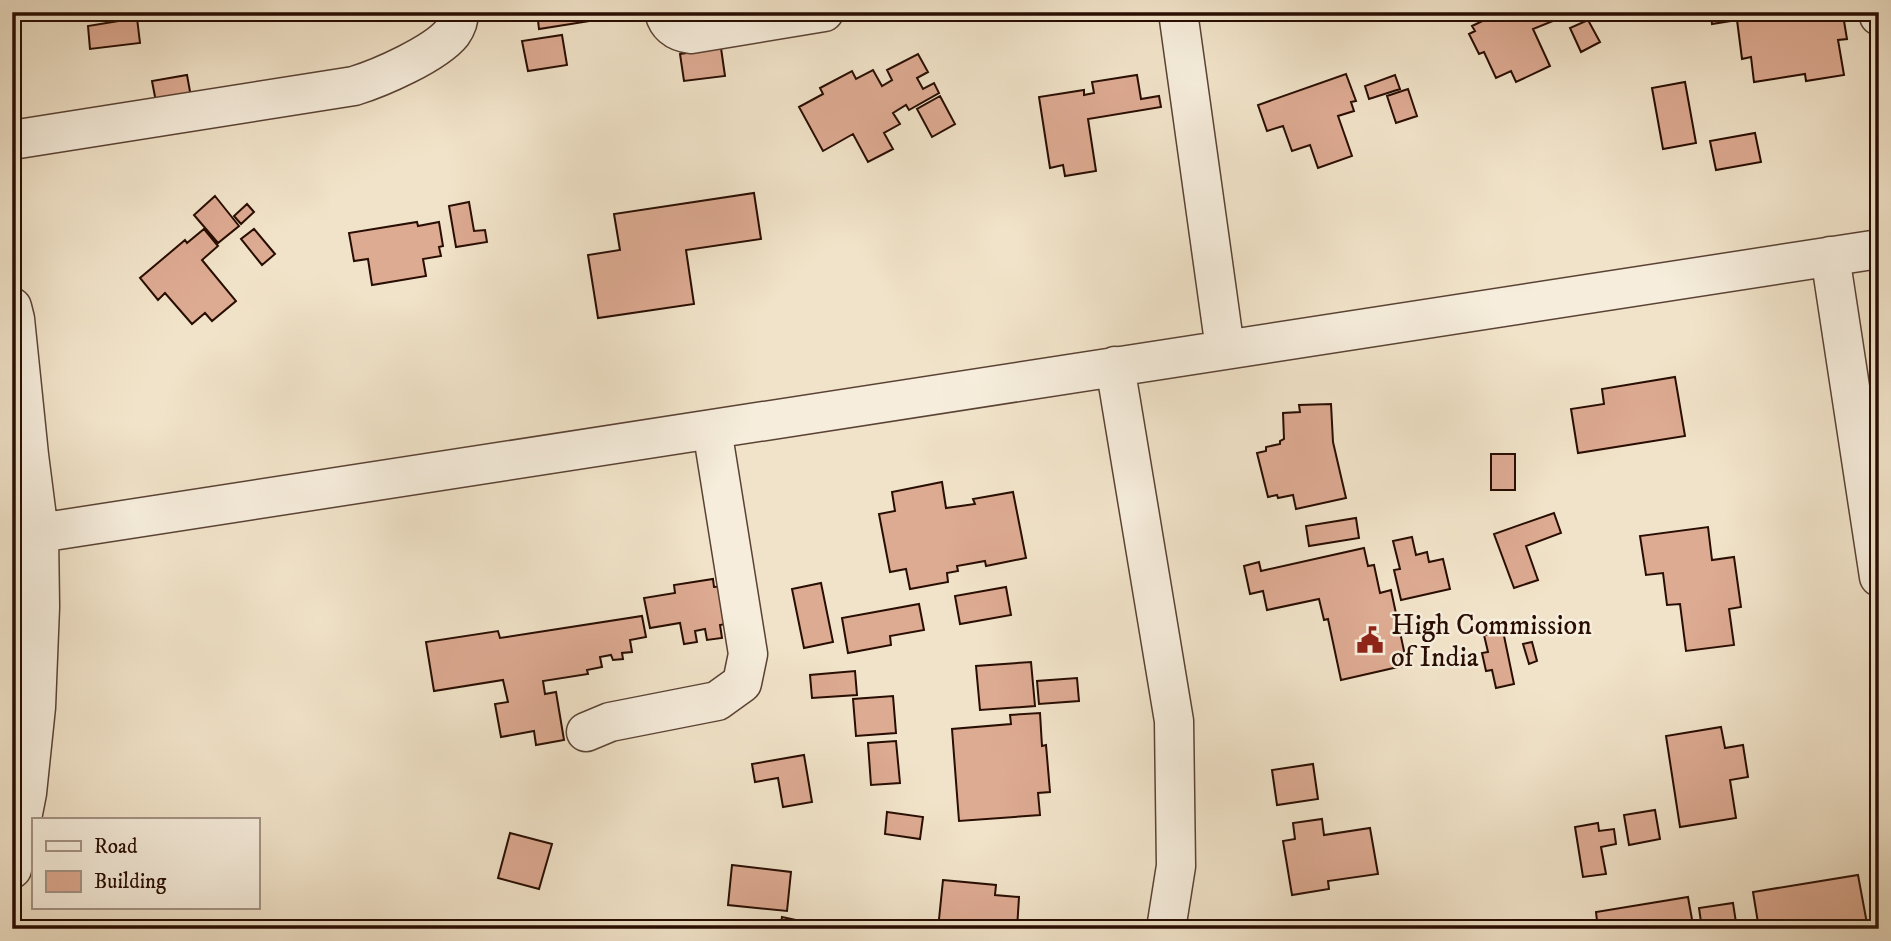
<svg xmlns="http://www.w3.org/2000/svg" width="1891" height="941" viewBox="0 0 1891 941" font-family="'IM FELL DW Pica',serif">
<rect width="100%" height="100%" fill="#f1e3c9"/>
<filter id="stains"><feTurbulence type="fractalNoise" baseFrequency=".00286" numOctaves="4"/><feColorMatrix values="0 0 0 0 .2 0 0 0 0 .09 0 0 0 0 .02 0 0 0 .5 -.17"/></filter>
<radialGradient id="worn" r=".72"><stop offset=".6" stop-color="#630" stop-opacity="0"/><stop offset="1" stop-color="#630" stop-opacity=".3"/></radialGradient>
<path fill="#ddaa92" stroke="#280d02" stroke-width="2" d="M82,12H110L111,17L83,20Z
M111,12H138V13L112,18Z
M537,12H589L590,21L539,29Z
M1501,12H1549L1553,21L1533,29L1550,66L1516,82L1511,71L1496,78L1484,52L1479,54L1469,34L1475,31L1472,26Z
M1687,12H1847L1848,20L1844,21L1847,39L1838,40L1844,75L1806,81L1805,74L1754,82L1751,57L1742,59L1737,20L1712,24L1711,16L1688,19Z
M137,18L140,43L90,49L88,26Z
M1588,20L1600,42L1581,52L1570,28Z
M562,35L567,65L528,71L522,41Z
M721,48L725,76L684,81L680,54Z
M918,54L928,72L917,78L923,89L934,83L939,93L909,110L906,105L893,113L900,124L884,133L893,149L868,162L853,134L823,151L799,107L823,94L820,88L852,71L856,79L873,70L882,86L892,80L887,70Z
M1346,74L1356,101L1351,102L1354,111L1338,116L1352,156L1318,168L1310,145L1292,151L1283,126L1267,131L1258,105Z
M187,75L191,97L156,102L152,81Z
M1137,75L1141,99L1159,96L1161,107L1088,119L1096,171L1065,176L1063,165L1050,168L1039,97L1084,90V95L1094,93L1092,82Z
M1395,75L1400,89L1369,99L1365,86Z
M1685,82L1696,143L1663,149L1652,88Z
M1408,89L1417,116L1396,123L1387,96Z
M940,96L955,124L932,137L917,109Z
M1755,133L1761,162L1716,170L1710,141Z
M754,193L761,239L686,250L694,304L598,318L588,255L620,250L614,214Z
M215,196L239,226L218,243L194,215Z
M469,202L474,231L485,230L487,242L456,247L449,206Z
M247,204L254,212L241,224L234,216Z
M417,222L418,226L439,222L443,246L439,247L441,256L423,259L426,276L372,285L368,259L354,261L349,233Z
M204,229L218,246L202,260L236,301L212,321L205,313L192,324L165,293L158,300L140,278L185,240L187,243Z
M254,229L275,254L262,265L241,239Z
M1675,377L1685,436L1578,453L1571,409L1604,404L1602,389Z
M1331,404L1333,442L1346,498L1296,509L1293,495L1278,498L1277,495L1268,497L1257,453L1266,451V447L1280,444V441L1284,439L1283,413L1300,412L1299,405Z
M1491,454H1515V490H1491Z
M942,482L946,508L975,504L973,499L1013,492L1026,558L986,566L985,561L957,566L958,571L947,573L948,582L910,589L906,569L890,572L879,514L895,511L892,492Z
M1554,513L1561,533L1526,546L1538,580L1514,588L1494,534Z
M1356,518L1359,538L1309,546L1306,526Z
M1708,527L1712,560L1734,557L1741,607L1729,609L1734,645L1686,651L1680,604L1667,605L1663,573L1646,575L1640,536Z
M1412,537L1416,555L1427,552L1429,562L1443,559L1450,589L1401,600L1394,570L1400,569L1393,541Z
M1364,548L1368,566L1374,565L1380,593L1391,590L1407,665L1341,680L1328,619L1324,620L1319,599L1267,610L1263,591L1250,594L1244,566L1259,562L1261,571Z
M713,579L714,587L725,586L731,623L720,625L722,638L707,640L705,629L695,631L697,642L684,644L680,623L650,628L644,598L675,593L674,585Z
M821,583L833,642L804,648L792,589Z
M1006,587L1011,615L960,624L955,596Z
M919,604L924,630L890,636L891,645L848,653L842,618Z
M642,616L646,637L630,640L632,652L622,653L623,659L613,660L611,655L600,657L602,667L587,670L588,674L543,681L545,694L556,692L564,740L536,745L534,731L501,737L495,704L508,702L503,680L434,691L426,642L498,631L500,638Z
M1503,631L1514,684L1496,688L1492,670L1486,671L1482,653L1488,652L1484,635Z
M1532,642L1537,661L1529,664L1523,644Z
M1031,662L1035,706L980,710L976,666Z
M855,671L857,695L812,698L810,675Z
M1077,678L1079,701L1039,704L1037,681Z
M893,696L896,733L856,736L853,699Z
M1040,713L1042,746L1046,745L1050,792L1038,793L1040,815L959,821L952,729L1011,724L1010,715Z
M1721,727L1725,748L1743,745L1748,777L1730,780L1736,818L1680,827L1666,736Z
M896,741L900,783L871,785L868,743Z
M804,755L812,802L783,807L778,778L755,782L752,764Z
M1313,764L1318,799L1277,805L1272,770Z
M1655,810L1660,839L1629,845L1624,815Z
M887,812L923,817L920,839L885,834Z
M1322,819L1324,835L1370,828L1378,874L1328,881L1329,889L1292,895L1283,841L1295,839L1293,823Z
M1598,823L1599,831L1614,829L1616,844L1601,847L1606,874L1583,877L1575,827Z
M510,833L552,844L539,889L498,878Z
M732,865L791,872L787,911L728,905Z
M1858,875L1868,929H1759L1753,892Z
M943,880L996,885L995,895L1019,897L1017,929H938Z
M1688,897L1693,925L1668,929H1598L1596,912Z
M1733,903L1737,929H1702L1699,908Z
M782,917L810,923L809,929H780Z"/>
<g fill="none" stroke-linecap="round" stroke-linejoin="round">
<defs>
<path id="minor" d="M664,12C668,27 677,32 691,34L824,12
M1178,12L1225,349
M1878,12L1879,16
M12,140L354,86C380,78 435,54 452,33C457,26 459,20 459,12
M1830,256L1879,577
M12,307L15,319L29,455L39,533L40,607L36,707L27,793L12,869
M1115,366L1174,721L1176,866L1166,929
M39,533L1879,249
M586,732L610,722L717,701L742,683L748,654L712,429"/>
</defs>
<use href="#minor" stroke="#5a4234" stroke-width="41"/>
<use href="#minor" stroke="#f6eddc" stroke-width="38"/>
</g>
<defs>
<symbol id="civic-bare" viewBox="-9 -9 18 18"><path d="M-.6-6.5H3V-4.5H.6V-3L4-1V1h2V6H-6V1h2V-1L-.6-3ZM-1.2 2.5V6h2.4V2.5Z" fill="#8f2418" stroke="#f6eddc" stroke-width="2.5" paint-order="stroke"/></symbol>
</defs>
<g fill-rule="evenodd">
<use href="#civic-bare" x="1351" y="621" width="38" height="38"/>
</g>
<g text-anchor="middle" stroke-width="5" stroke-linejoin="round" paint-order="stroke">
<g font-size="28" fill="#280d02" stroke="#f6eddc" text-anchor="start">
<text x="1391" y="634">High Commission<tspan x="1391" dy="32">of India</tspan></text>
</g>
</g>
<rect width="1891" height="941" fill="none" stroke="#f1e3c9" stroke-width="42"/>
<rect x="14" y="14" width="1863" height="913" fill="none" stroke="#280d02" stroke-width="3.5"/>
<rect x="21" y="21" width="1849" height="899" fill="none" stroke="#280d02" stroke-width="2"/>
<rect x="32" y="818" width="228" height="91" fill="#f6eddc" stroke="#a49385" stroke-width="2"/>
<rect x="46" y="841" width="35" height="10" fill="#f6eddc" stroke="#a49385" stroke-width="2"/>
<text x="94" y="853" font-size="21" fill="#280d02">Road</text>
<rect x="46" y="871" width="35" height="21" fill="#ddaa92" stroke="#a49385" stroke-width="2"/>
<text x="94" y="888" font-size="21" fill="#280d02">Building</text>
<rect width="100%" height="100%" filter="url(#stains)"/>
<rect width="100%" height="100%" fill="url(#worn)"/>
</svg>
